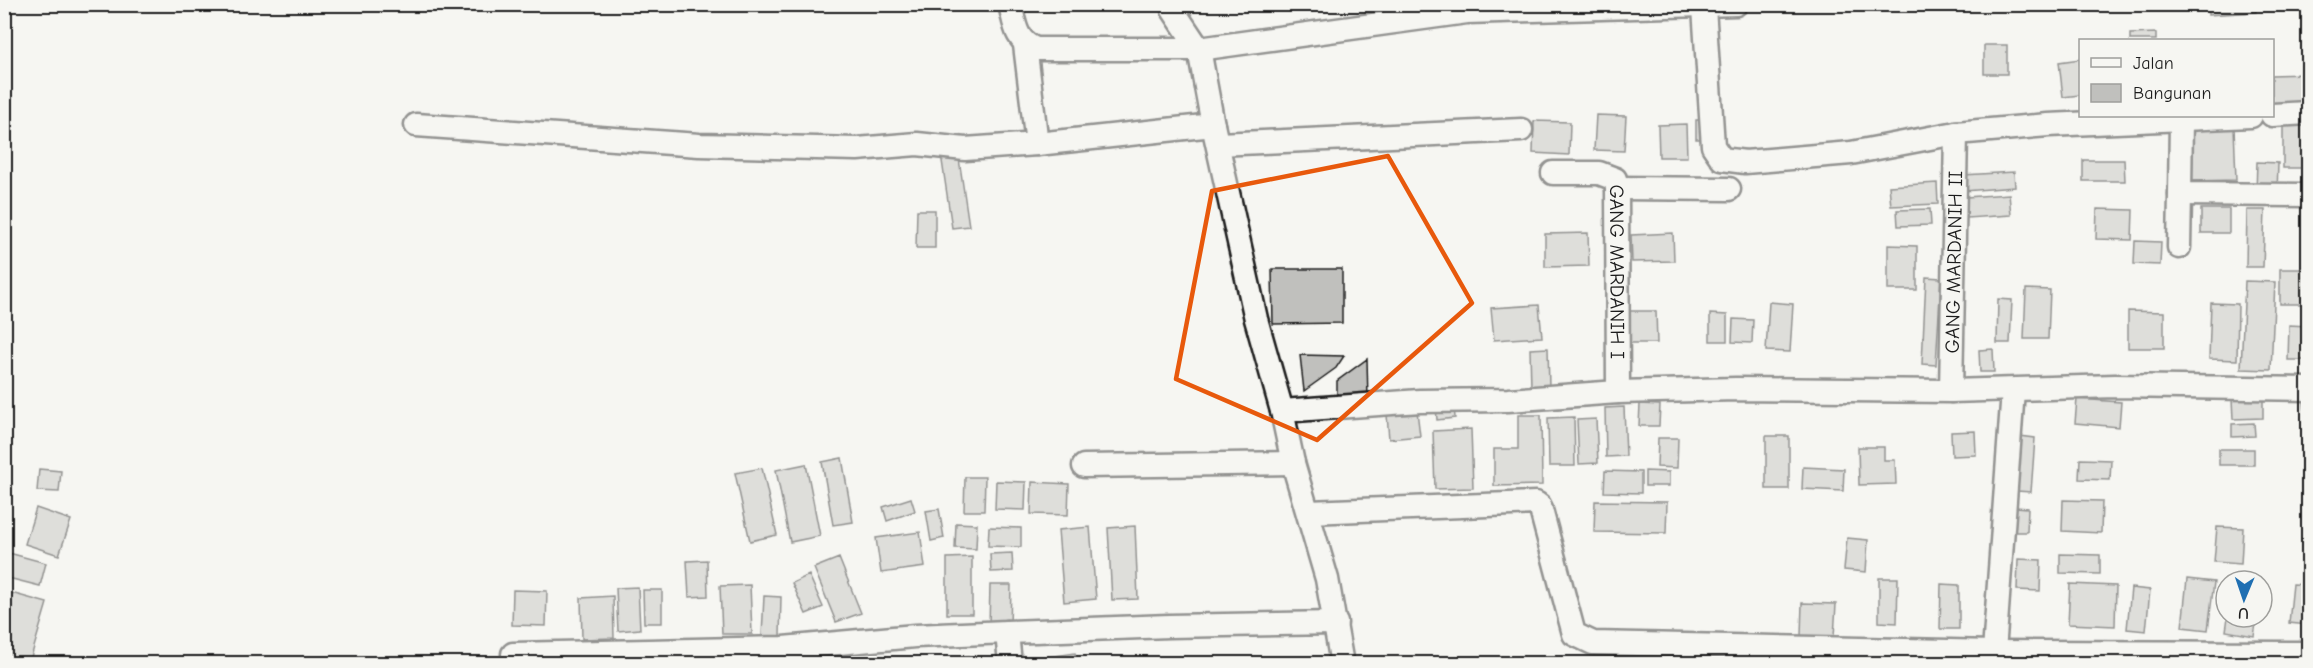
<svg xmlns="http://www.w3.org/2000/svg" width="2313" height="668" viewBox="0 0 2313 668" font-family="'Comic Neue',sans-serif">
<rect width="100%" height="100%" fill="#f6f6f2"/>
<filter id="ink" filterUnits="userSpaceOnUse"><feTurbulence type="fractalNoise" baseFrequency=".0167" numOctaves="2"/><feDisplacementMap in="SourceGraphic" scale="12" xChannelSelector="R" yChannelSelector="G"/><feConvolveMatrix kernelMatrix="1 2 1 2 8 2 1 2 1" color-interpolation-filters="sRGB"/></filter>
<g filter="url(#ink)">
<path fill="#c0c0bd" stroke="#1c1c1c" stroke-width="1.5" d="M2208,4H2255L2256,12L2208,15Z
M2156,33V40H2130V34Z
M1984,45H2007V74H1984Z
M2080,59V95L2063,97L2059,62Z
M2308,74V106L2272,108V75Z
M1596,115L1626,116L1624,151L1594,150Z
M1696,120H1706V139H1696Z
M1534,121L1570,122L1569,155L1533,153Z
M1686,124L1687,157H1659L1658,125Z
M2306,124L2307,168H2283V125Z
M2234,127L2236,180L2190,181L2188,129Z
M958,152L969,226L952,228L941,154Z
M2083,160H2124L2125,181H2083Z
M2257,162L2278,163L2277,192L2256,191Z
M2014,172L2015,187L1964,191L1963,175Z
M1937,183L1938,204L1891,206L1889,186Z
M2009,194L2011,215L1967,218L1966,197Z
M1930,209L1931,225L1898,226L1897,210Z
M2097,209L2133,210L2132,240L2096,239Z
M2201,209H2229V233H2201Z
M917,210H935V248H916Z
M2247,210H2265L2263,267H2246Z
M1588,233L1589,266L1545,267V234Z
M1673,233L1674,261L1632,262L1631,235Z
M2135,241L2161,242L2160,265L2134,264Z
M1888,245L1917,246V290H1888Z
M1272,269H1342V323L1273,324Z
M2280,269H2308V304H2280Z
M1926,277L1941,278L1936,365L1922,364Z
M2245,281L2275,282L2271,370L2241,369Z
M2026,289L2050,290L2048,339H2024Z
M1998,299L2012,300L2010,343H1997Z
M1769,302L1793,304L1790,352L1766,351Z
M2211,303L2238,304L2237,360L2209,359Z
M1539,305L1542,337L1494,340L1491,308Z
M1629,311H1656L1657,343H1629Z
M2128,311L2164,312V348H2128Z
M1710,314L1727,315V341H1710Z
M1733,319L1753,320L1752,343L1732,342Z
M2289,325L2308,326V360H2288Z
M1548,348L1549,387H1531L1530,349Z
M1993,349L1994,372H1980L1979,350Z
M1300,355L1344,356L1336,368L1304,391Z
M1367,359L1368,401L1337,403V381Z
M2263,398V418L2233,419L2232,399Z
M2077,399L2121,402L2119,427L2075,423Z
M2304,400H2308V449Z
M1640,404L1660,405L1659,426H1639Z
M1454,406L1455,418L1437,420L1436,407Z
M1624,407L1626,456L1606,457L1605,408Z
M1417,411L1420,436L1389,439L1387,415Z
M1518,415H1541L1542,485L1494,486V449H1518Z
M1574,417L1575,466H1549L1548,418Z
M1596,419L1598,463L1579,464L1577,420Z
M2254,423L2255,436L2232,437V424Z
M1471,429L1473,488L1435,489L1433,431Z
M1975,431L1976,455L1952,456L1951,432Z
M1766,436H1789V489H1766Z
M2020,436L2035,438L2031,492L2017,491Z
M1658,438H1678L1677,468L1657,467Z
M1858,447H1884V460H1895L1896,484L1859,485Z
M2219,449H2254V465H2219Z
M842,458L853,522L833,525L822,462Z
M2080,459L2111,460L2110,480L2079,479Z
M806,464L820,536L790,542L776,470Z
M1803,467L1844,469L1843,491L1802,489Z
M762,468L777,535L750,541L735,473Z
M39,469L61,471L59,492L37,491Z
M1605,471L1641,472V493L1604,492Z
M1645,471L1669,472V486H1645Z
M965,477H985L984,511H964Z
M996,481L1026,482L1025,510L995,509Z
M1032,482L1069,484L1068,515L1031,514Z
M911,498L915,511L887,521L883,507Z
M2063,500L2102,501L2101,533L2062,531Z
M1595,501L1667,502L1666,533L1594,532Z
M2016,507L2028,508L2027,532H2015Z
M36,508L71,520L59,555L25,544Z
M939,509L944,538L931,541L926,511Z
M956,523L977,524L976,549L955,548Z
M1135,526L1138,599L1112,600L1108,528Z
M989,527L1021,528V547L988,546Z
M1090,527L1096,599L1064,602L1058,530Z
M2217,527L2243,528L2241,564L2214,562Z
M920,532L925,567L881,573L876,538Z
M1847,538L1868,540L1866,572L1844,570Z
M9,553L46,563L40,586L4,577Z
M1012,553L1013,571L991,572L990,554Z
M2060,554L2100,555V574L2060,573Z
M972,557V614H947V558Z
M839,558L861,613L836,622L814,568Z
M2018,559L2041,560L2040,591L2017,590Z
M707,560L708,596L689,597L687,561Z
M809,575L823,607L806,614L792,583Z
M1879,578H1898L1897,623L1879,622Z
M2187,579L2214,582L2208,630L2182,627Z
M1941,584L1959,585V629H1940Z
M2070,584L2116,586L2115,626L2068,624Z
M2293,584L2308,585V625L2289,623Z
M750,585L752,634H722L720,586Z
M990,585H1011L1010,628L989,627Z
M638,587L640,629L618,631L616,588Z
M2131,588L2150,590L2146,631L2127,629Z
M513,590L547,591L546,626L512,625Z
M643,590H662V623H644Z
M4,591L47,603L29,664H4Z
M613,596L614,638L582,639L581,598Z
M764,596L781,597L780,636H762Z
M1802,603L1836,604L1834,637L1801,636Z
M2228,617L2257,618L2254,636L2226,631Z
M1075,653L1077,664H1028L1027,660Z
M968,657L970,664H943V663Z"/>
<g fill="none" stroke-linecap="round" stroke-linejoin="round">
<defs>
<g id="street">
<path d="M1010,4C1015,24 1015,41 1036,49H1199L1467,12L1736,4"/>
<path d="M1172,4L1173,10L1199,49L1213,125L1256,319L1282,411L1293,463L1327,579L1342,664"/>
<path d="M1704,7L1713,146L1722,159L1745,162L1851,153L1956,133L2048,125L2251,116"/>
<path d="M1025,45L1037,144"/>
<path d="M2272,115L2308,113"/>
<path d="M2181,119L2180,194L2305,195"/>
<path d="M416,125L699,145L857,149L917,144L965,149L1037,144L1213,125"/>
<path d="M1218,144L1521,130"/>
<path id="s1" d="M1553,173H1599L1615,179L1617,188L1618,392"/>
<path d="M1617,188L1729,189"/>
<path d="M2179,247L2180,194"/>
<path id="s2" d="M1951,391L1956,133"/>
<path d="M1282,411L1420,401L1508,400L1618,392L1736,389L1951,391L2115,386L2308,389"/>
<path d="M1084,466L1293,463"/>
<path d="M1309,512L1536,503L1540,506L1574,634L1593,643L1994,652L2308,653"/>
<path d="M1007,632L1010,664"/>
<path d="M1994,652L2013,390"/>
<path d="M513,654L783,648L915,636L1007,632L1169,626L1336,623"/>
</g>
</defs>
<use href="#street" stroke="#1c1c1c" stroke-width="27"/>
<use href="#street" stroke="#f6f6f2" stroke-width="22"/>
</g>
</g>
<path d="M0 0H2313V668H0ZM1388,156L1472,303L1317,440L1176,379L1212,191Z" fill="#f6f6f2" fill-opacity=".55" fill-rule="evenodd"/>
<path fill="none" stroke="#e8590c" stroke-width="4.5" stroke-linejoin="round" d="M1388,156L1472,303L1317,440L1176,379L1212,191Z"/>
<g text-anchor="middle" stroke-width="5" stroke-linejoin="round" paint-order="stroke">
<g font-size="20" fill="#1c1c1c" stroke="#f6f6f2">
<text dy="7" stroke="none"><textPath href="#s2" startOffset="129">GANG MARDANIH II</textPath></text>
<text dy="7" stroke="none"><textPath href="#s1" startOffset="156">GANG MARDANIH I</textPath></text>
</g>
</g>
<rect width="2313" height="668" fill="none" stroke="#f6f6f2" stroke-width="24"/>
<rect x="12" y="12" width="2289" height="644" fill="none" stroke="#1c1c1c" stroke-width="2" filter="url(#ink)"/>
<rect x="2079" y="39" width="195" height="78" fill="#f6f6f2" stroke="#9f9f9c" stroke-width="1.5"/>
<rect x="2091" y="58" width="30" height="9" fill="#f6f6f2" stroke="#9f9f9c" stroke-width="1.5"/>
<text x="2133" y="69" font-size="18" fill="#1c1c1c">Jalan</text>
<rect x="2091" y="84" width="30" height="18" fill="#c0c0bd" stroke="#9f9f9c" stroke-width="1.5"/>
<text x="2133" y="99" font-size="18" fill="#1c1c1c">Bangunan</text>
<g transform="translate(2244 599) rotate(182)"><circle r="28" fill="#f6f6f2" stroke="#9f9f9c" stroke-width="1.5"/>
<path d="M0-4.5L10 22L0 15L-10 22Z" fill="#1f6fb2"/>
<text y="-9" font-size="16" font-weight="bold" text-anchor="middle" fill="#1c1c1c">U</text>
</g>
</svg>
